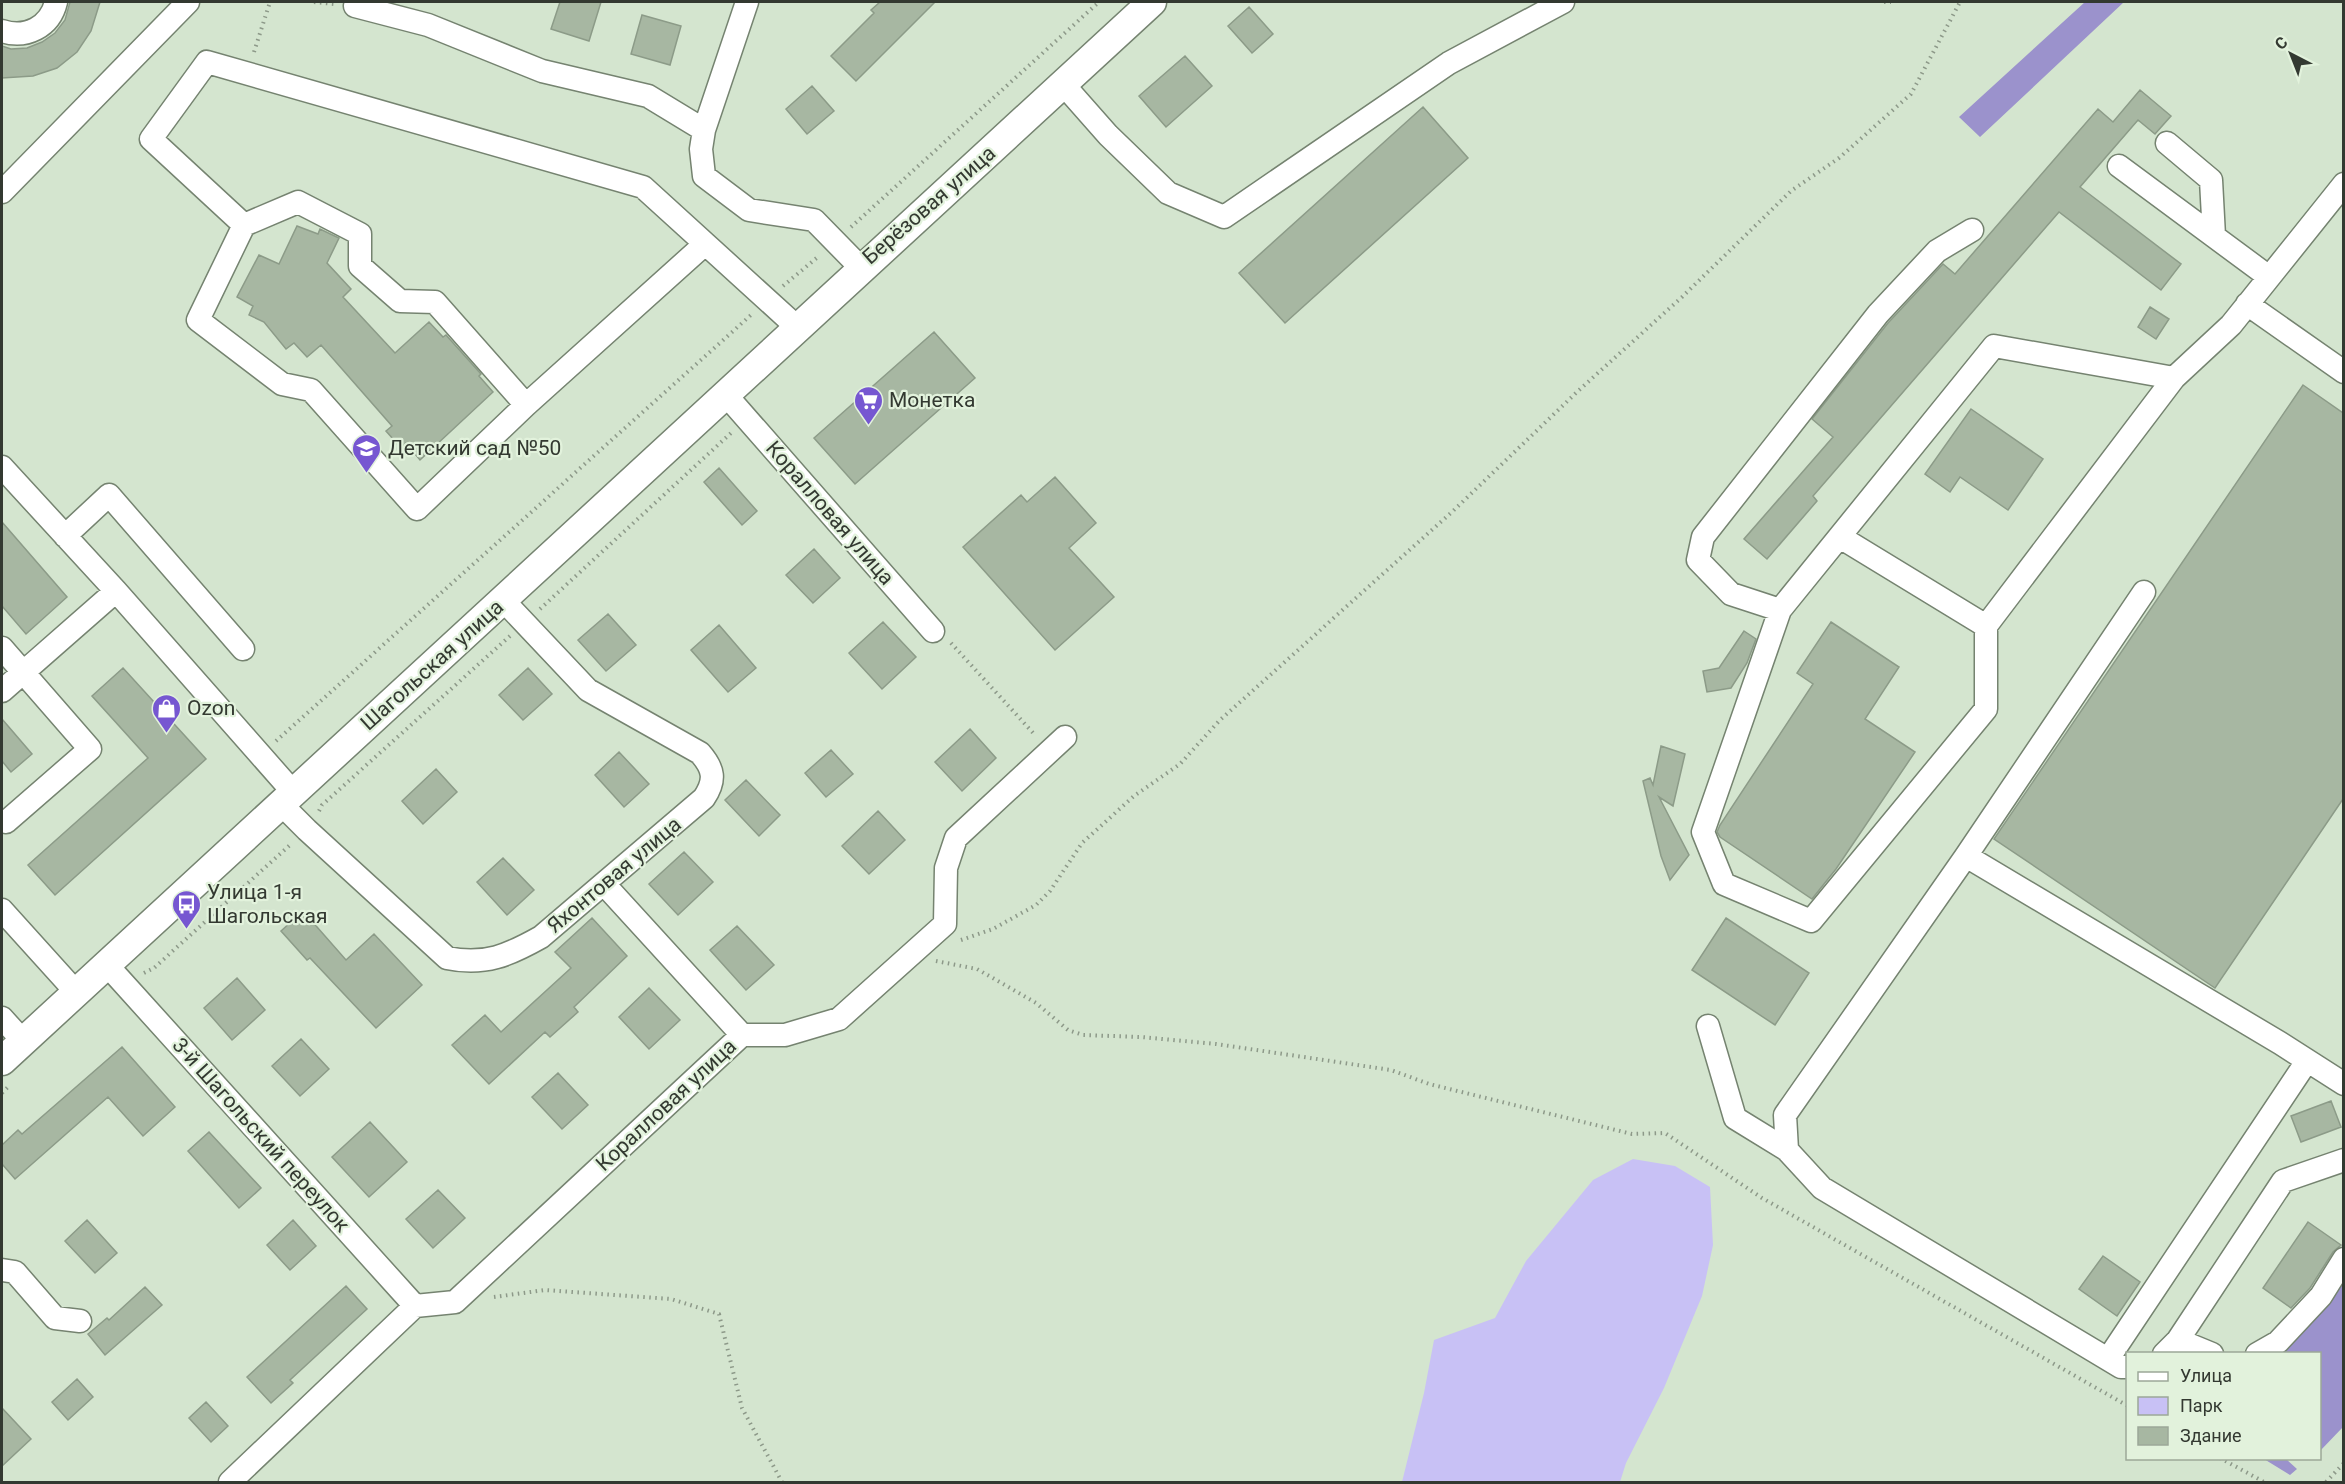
<svg xmlns="http://www.w3.org/2000/svg" width="2345" height="1484" viewBox="0 0 2345 1484" font-family="Roboto,sans-serif">
<rect width="100%" height="100%" fill="#d4e5cf"/>
<path fill="#c8c1f5" d="M1633,1159L1675,1166L1710,1187L1713,1245L1702,1296L1664,1388L1626,1463L1620,1482H1402L1424,1393L1434,1340L1495,1318L1526,1261L1593,1180Z"/>
<path fill="#9b92cc" d="M2085,2H2124L1980,137L1959,117Z
M2343,1282V1427L2320,1451V1354H2279Z
M2264,1459H2286L2297,1469L2290,1475Z"/>
<path fill="#a7b7a2" stroke="#8c9b88" stroke-width="1.5" d="M70,2H100L91,31L77,52L57,68L33,76L2,78V46L11,49L27,48L42,42L55,33L65,20Z
M560,2H601L589,41L551,29Z
M880,2H935L856,81L831,56L874,13L871,10Z
M1249,7L1273,34L1252,53L1228,26Z
M642,15L681,26L670,65L631,54Z
M1185,56L1212,86L1166,127L1139,96Z
M812,86L834,111L807,134L786,109Z
M2140,90L2171,116L2155,134L2138,120L2080,187L2181,264L2161,290L2059,212L1813,496L1817,501L1767,559L1744,539L1833,437L1812,419L1888,323L1943,264L1955,274L2098,109L2113,122Z
M1423,107L1468,158L1285,323L1239,273Z
M297,226L318,234L320,229L339,238L327,263L351,289L343,297L395,353L429,322L443,337L446,335L481,374L479,376L493,392L420,460L406,443L401,448L386,431L392,426L321,345L307,357L294,343L286,349L264,322L249,315L253,306L237,297L259,255L279,264Z
M2150,307L2169,319L2156,339L2138,327Z
M934,332L975,378L855,484L814,438Z
M2303,385L2343,413V799L2215,988L1994,839Z
M1971,409L2043,459L2008,510L1960,477L1950,492L1925,474Z
M719,468L757,511L742,525L704,482Z
M1055,477L1096,523L1069,548L1114,597L1055,650L963,547L1021,495L1027,502Z
M2,522L67,597L26,634L2,606Z
M814,549L840,578L813,603L786,575Z
M608,614L636,645L606,671L578,640Z
M883,622L916,657L882,689L849,653Z
M1831,622L1899,667L1865,719L1915,752L1836,869L1812,899L1720,837L1717,832L1720,825L1813,684L1797,673Z
M719,625L756,668L728,692L691,650Z
M1744,631L1756,639L1747,663L1731,688L1707,692L1703,671L1719,668Z
M123,668L206,759L55,895L28,865L148,758L92,696Z
M528,668L552,694L523,720L499,695Z
M2,719L32,754L11,772L2,761Z
M970,729L996,758L962,791L935,762Z
M1661,746L1685,754L1673,806L1659,797L1689,855L1670,880L1661,856L1643,781L1650,778L1653,785Z
M831,750L853,774L826,797L805,773Z
M619,752L649,784L624,807L595,775Z
M436,769L457,792L423,824L402,801Z
M746,780L780,815L759,836L725,800Z
M878,811L905,840L869,874L842,846Z
M684,852L713,882L678,915L649,884Z
M503,858L534,890L507,915L477,882Z
M303,911L346,960L374,934L422,985L376,1028L310,958L307,960L281,931Z
M592,918L627,956L574,1007L578,1012L550,1037L545,1032L489,1084L452,1045L485,1015L501,1032L571,968L555,952Z
M1726,918L1809,973L1775,1025L1692,970Z
M737,926L774,965L746,990L710,950Z
M237,978L265,1010L232,1040L204,1008Z
M649,988L680,1020L649,1049L619,1017Z
M301,1039L329,1069L300,1096L272,1066Z
M122,1047L175,1107L143,1136L108,1097L15,1179L2,1164V1145L18,1130L22,1134Z
M558,1073L588,1105L562,1129L532,1097Z
M2331,1101L2341,1127L2301,1142L2291,1116Z
M370,1122L407,1162L369,1197L332,1157Z
M209,1132L261,1188L239,1208L188,1151Z
M438,1190L465,1218L433,1248L406,1219Z
M87,1220L117,1253L95,1273L65,1241Z
M293,1220L316,1246L290,1270L267,1245Z
M2308,1222L2341,1245L2333,1252L2310,1288L2291,1308L2263,1288Z
M2103,1256L2140,1282L2117,1316L2079,1289Z
M346,1286L367,1309L290,1380L293,1383L271,1403L247,1377Z
M145,1287L162,1305L105,1355L88,1334L107,1318L109,1320Z
M77,1379L93,1397L68,1420L52,1402Z
M206,1402L228,1426L211,1442L189,1418Z
M2,1408L31,1439L2,1466Z"/>
<g fill="none" stroke-linecap="round" stroke-linejoin="round">
<defs>
<path id="minor" d="M355,6L428,25L542,71L648,96L704,130L701,149L704,176L749,210L814,220L862,269
M2,31C26,39 50,27 56,2
M1063,84L1108,135L1168,193L1224,217L1449,63L1563,2
M704,130L747,2
M2167,143L2211,180L2214,236
M2119,166L2269,277
M2,192L188,2
M244,225L198,320L282,384L311,390L417,509L526,405L705,244
M2247,304L2344,372
M2174,378L1994,346L1780,610L1703,832L1724,884L1811,921L1986,709V626L2174,378L2231,325L2344,184
M726,395L933,631
M526,405L435,302L400,301L360,266V234L298,202L244,225L151,139L207,62L643,187L798,328
M2,467L116,591L293,792
M65,536L109,495L243,649
M1840,537L1986,626
M1780,610L1731,594L1698,560L1703,537L1878,314L1937,251L1972,230
M2,648L90,749L6,822
M2,691L116,591
M281,804L307,830L447,958C485,966 509,955 541,937L704,798C716,780 714,769 700,753L588,690L503,600
M1966,856L2280,1043L2344,1084
M604,884L742,1035
M2,910L76,992
M107,965L415,1306
M2,1018L23,1041
M1708,1026L1735,1118L1787,1150
M2,1270L15,1272L55,1318L80,1321
M415,1306L455,1302L742,1035H785L839,1019L945,924L946,868L956,838L1065,737
M2178,1340L2212,1354
M2164,1354L2178,1340L2283,1181L2344,1160
M2257,1354L2278,1342L2321,1296L2344,1259
M2108,1359L2307,1061
M2128,1367H2121L1822,1188L1787,1150L1785,1115L1966,856L2144,592
M230,1482L415,1306"/>
<path id="major" d="M2,1061L1152,2"/>
</defs>
<use href="#minor" stroke="#758370" stroke-width="25"/>
<use href="#major" stroke="#758370" stroke-width="31"/>
<path stroke="#8d9989" stroke-width="4" stroke-dasharray="1.5 4.5" stroke-linecap="butt" d="M314,2L334,4
M1884,2H1891
M254,52L270,2
M851,227L1099,2
M783,286L819,256
M540,609L731,433
M951,643L1035,735
M276,741L751,315
M319,811L322,805L510,636
M961,940L993,929L1036,905L1050,891L1082,843L1134,796L1180,764L1220,720L1453,511L1578,391L1682,297L1791,191L1839,158L1911,94L1960,2
M936,961L977,969L1036,1003L1068,1030L1083,1035L1141,1037L1216,1044L1391,1070L1429,1084L1632,1134L1665,1133L1762,1198L2128,1406
M144,973L154,968L291,844
M2,1093L10,1085
M494,1297L545,1290L671,1299L719,1314L742,1408L782,1482
M2220,1458L2264,1482
M2326,1482L2344,1463"/>
<use href="#minor" stroke="#fff" stroke-width="22"/>
<use href="#major" stroke="#fff" stroke-width="28"/>
</g>
<defs>
<symbol id="supermarket-pin" viewBox="-11 -11 22 30"><path d="M0 17L-7.5 6A9.5 9.5 0 1 1 7.5 6Z" fill="#7657d1" stroke="#e2f2dc"/><path d="M-6-5.5h2.5l.6 2H6L4.5 2H-2.5L-4.4-4H-6ZM-1.5 3.2a1.3 1.3 0 1 0 .1 0ZM3 3.2a1.3 1.3 0 1 0 .1 0Z" fill="#fff"/></symbol>
<symbol id="school-pin" viewBox="-11 -11 22 30"><path d="M0 17L-7.5 6A9.5 9.5 0 1 1 7.5 6Z" fill="#7657d1" stroke="#e2f2dc"/><path d="M0-5L7-2L0 1L-7-2ZM-4 1L0 2.5L4 1V4Q0 6-4 4Z" fill="#fff"/></symbol>
<symbol id="shop-pin" viewBox="-11 -11 22 30"><path d="M0 17L-7.5 6A9.5 9.5 0 1 1 7.5 6Z" fill="#7657d1" stroke="#e2f2dc"/><path d="M-5-2.5h2.3a2.7 3.5 0 0 1 5.4 0H5L5.5 6h-11ZM-1.5-2.5h3a1.5 2.3 0 0 0-3 0Z" fill="#fff"/></symbol>
<symbol id="bus-pin" viewBox="-11 -11 22 30"><path d="M0 17L-7.5 6A9.5 9.5 0 1 1 7.5 6Z" fill="#7657d1" stroke="#e2f2dc"/><path d="M-5-6H5V4H4V6H2V4H-2V6H-4V4H-5ZM-3.5-4V0h7V-4ZM-3.5 1.2v1.5H-2V1.2ZM2 1.2v1.5H3.5V1.2Z" fill="#fff"/></symbol>
</defs>
<g fill-rule="evenodd">
<use href="#supermarket-pin" x="852" y="384" width="33" height="45"/>
<use href="#school-pin" x="350" y="432" width="33" height="45"/>
<use href="#shop-pin" x="150" y="692" width="33" height="45"/>
<use href="#bus-pin" x="170" y="888" width="33" height="45"/>
</g>
<g text-anchor="middle" stroke-width="4.5" stroke-linejoin="round" paint-order="stroke">
<g font-size="21" fill="#333931" stroke="#e2f2dc">
<text transform="translate(929 205) rotate(-41)" y="7">Берёзовая улица</text>
<text transform="translate(830 513) rotate(49)" y="7">Коралловая улица</text>
<text transform="translate(432 665) rotate(-42)" y="7">Шагольская улица</text>
<text transform="translate(614 875) rotate(-40)" y="7">Яхонтовая улица</text>
<text transform="translate(666 1105) rotate(-43)" y="7">Коралловая улица</text>
<text transform="translate(261 1135) rotate(48)" y="7">3-й Шагольский переулок</text>
</g>
<g font-size="21" fill="#333931" stroke="#e2f2dc" text-anchor="start">
<text x="889" y="407">Монетка</text>
<text x="388" y="455">Детский сад №50</text>
<text x="187" y="715">Ozon</text>
<text x="207" y="899">Улица 1-я<tspan x="207" dy="24">Шагольская</tspan></text>
</g>
</g>
<rect width="2345" height="1484" fill="none" stroke="#333931" stroke-width="6"/>
<rect x="2126" y="1352" width="195" height="108" fill="#e2f2dc" stroke="#9ca898" stroke-width="1.5"/>
<rect x="2138" y="1372" width="30" height="9" fill="#ffffff" stroke="#9ca898" stroke-width="1.5"/>
<text x="2180" y="1382" font-size="18" fill="#333931">Улица</text>
<rect x="2138" y="1397" width="30" height="18" fill="#c8c1f5" stroke="#9ca898" stroke-width="1.5"/>
<text x="2180" y="1412" font-size="18" fill="#333931">Парк</text>
<rect x="2138" y="1427" width="30" height="18" fill="#a7b7a2" stroke="#9ca898" stroke-width="1.5"/>
<text x="2180" y="1442" font-size="18" fill="#333931">Здание</text>
<g transform="translate(2291 54) rotate(318)" stroke="#e2f2dc" stroke-width="4.5" paint-order="stroke">
<path d="M0-4.5L10 22L0 15L-10 22Z" fill="#333931"/>
<text y="-9" font-size="16" font-weight="bold" text-anchor="middle" fill="#333931">С</text>
</g>
</svg>
